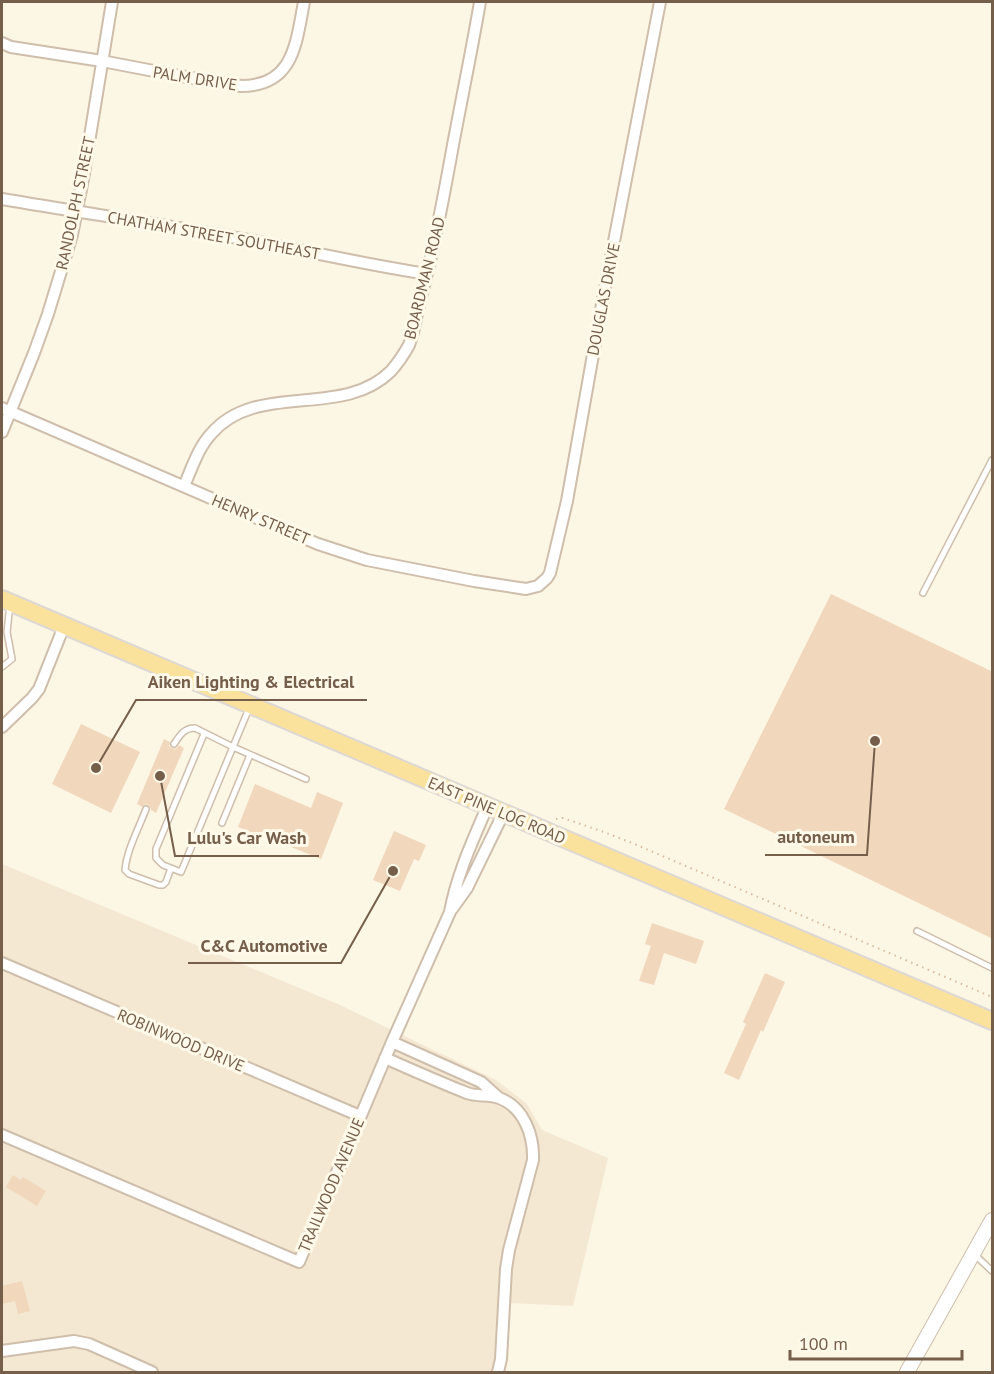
<svg xmlns="http://www.w3.org/2000/svg" width="994" height="1374" viewBox="0 0 994 1374" font-family="'PT Sans',sans-serif">
<rect width="100%" height="100%" fill="#fcf6e4"/>
<path fill="#f4e8d3" d="M2,864L340,1005L496,1080L527,1104L542,1130L608,1158L573,1306L510,1303L505,1372H2Z"/>
<path fill="#f1d7bc" d="M831,594L993,672V939L724,809Z
M81,724L140,752L111,813L52,784Z
M164,739L170,742L169,746L172,748L176,749L179,745L184,748L156,813L151,810V808L148,805L145,804L142,807L137,804Z
M255,784L311,808L317,792L343,803L321,859L281,843L280,844L238,827Z
M394,831L426,845L419,861L414,859L400,891L373,880Z
M652,923L704,941L696,964L664,953L654,985L639,981L651,946L645,944Z
M765,973L785,982L763,1032L761,1030L739,1080L724,1073L746,1024L743,1022Z
M13,1175L21,1180L23,1177L46,1191L37,1206L6,1187Z
M22,1281L30,1311L18,1314L15,1301L2,1304V1286Z"/>
<g fill="none" stroke-linecap="round" stroke-linejoin="round">
<defs>
<path id="service" d="M923,593L992,460
M2,667L12,659L7,632L10,604
M204,734L156,849V858L163,865L181,872L250,706
M174,744C180,735 184,728 195,728L233,747L306,779
M146,809C139,828 127,849 125,870L129,874L159,885H163L166,882L171,868
M222,823L250,755
M917,931L992,968
M974,1254L992,1271"/>
<path id="minor" d="M2,43L11,47L102,61L180,76L241,86C294,86 296,43 304,2
M2,199C84,213 166,225 248,240C308,251 367,265 427,274
M2,408L294,534L318,544L367,560L474,581L526,589L538,586L547,578L550,573L567,501L602,304L660,2
M2,432L34,353L48,314L72,235L83,179L112,2
M184,486C192,468 198,448 211,434C257,380 342,420 391,371C398,363 404,354 409,345C413,335 415,324 417,314C421,296 426,278 430,261C439,222 446,184 453,145C462,97 472,49 480,2
M2,727L32,698L39,689L64,626
M452,909L467,888L504,812
M2,963L360,1116
M392,1042L481,1082L499,1098
M385,1058C412,1070 439,1082 467,1093C477,1097 489,1094 499,1098C524,1107 534,1136 533,1160L509,1250L506,1269L501,1359L498,1372
M2,1135L299,1262L392,1042L450,912C457,874 473,840 488,805
M2,1351L74,1341L89,1344L152,1372"/>
<path id="tertiary" d="M907,1372L992,1220"/>
<path id="primary" d="M2,599L992,1021"/>
</defs>
<use href="#service" stroke="#cebeab" stroke-width="8"/>
<use href="#minor" stroke="#cebeab" stroke-width="14"/>
<use href="#tertiary" stroke="#cebeab" stroke-width="16"/>
<use href="#primary" stroke="#ded8d4" stroke-width="20"/>
<path stroke="#d6bb9f" stroke-width="2" stroke-dasharray="1.5 4.5" stroke-linecap="butt" d="M556,819L563,818L604,832L632,843L992,997"/>
<use href="#service" stroke="#fff" stroke-width="5"/>
<use href="#minor" stroke="#fff" stroke-width="10"/>
<use href="#tertiary" stroke="#fff" stroke-width="14"/>
<use href="#primary" stroke="#fae29d" stroke-width="16"/>
</g>
<g text-anchor="middle" stroke-width="6" stroke-linejoin="round" paint-order="stroke">
<g font-size="16" fill="#755e4a" stroke="#fff9ea">
<text transform="translate(195 78) rotate(9)" y="6">PALM DRIVE</text>
<text transform="translate(75 203) rotate(-78)" y="6">RANDOLPH STREET</text>
<text transform="translate(214 235) rotate(10)" y="6">CHATHAM STREET SOUTHEAST</text>
<text transform="translate(424 278) rotate(-76)" y="6">BOARDMAN ROAD</text>
<text transform="translate(603 299) rotate(-79)" y="6">DOUGLAS DRIVE</text>
<text transform="translate(261 519) rotate(23)" y="6">HENRY STREET</text>
<text transform="translate(497 810) rotate(23)" y="6">EAST PINE LOG ROAD</text>
<text transform="translate(181 1040) rotate(23)" y="6">ROBINWOOD DRIVE</text>
<text transform="translate(331 1185) rotate(-67)" y="6">TRAILWOOD AVENUE</text>
</g>
</g>
<path fill="none" stroke="#755e4a" stroke-width="2" d="M96 768L136 700H367M875 741L867 855H765M160 776L175 856H319M393 871L341 963H188"/>
<g fill="#755e4a" stroke="#fff9ea" stroke-width="2">
<circle cx="96" cy="768" r="6"/>
<circle cx="875" cy="741" r="6"/>
<circle cx="160" cy="776" r="6"/>
<circle cx="393" cy="871" r="6"/>
</g>
<g font-size="18" text-anchor="middle" font-weight="bold" fill="#755e4a" stroke="#fff9ea" stroke-width="6" stroke-linejoin="round" paint-order="stroke">
<text x="251" y="688">Aiken Lighting &amp; Electrical</text>
<text x="816" y="843">autoneum</text>
<text x="247" y="844">Lulu's Car Wash</text>
<text x="264" y="952">C&amp;C Automotive</text>
</g>
<rect width="994" height="1374" fill="none" stroke="#755e4a" stroke-width="6"/>
<path d="M790 1350v9h172v-9" fill="none" stroke="#755e4a" stroke-width="3"/>
<text x="799" y="1350" font-size="18" fill="#755e4a" stroke="#fff9ea" stroke-width="4.5" paint-order="stroke">100 m</text>
</svg>
